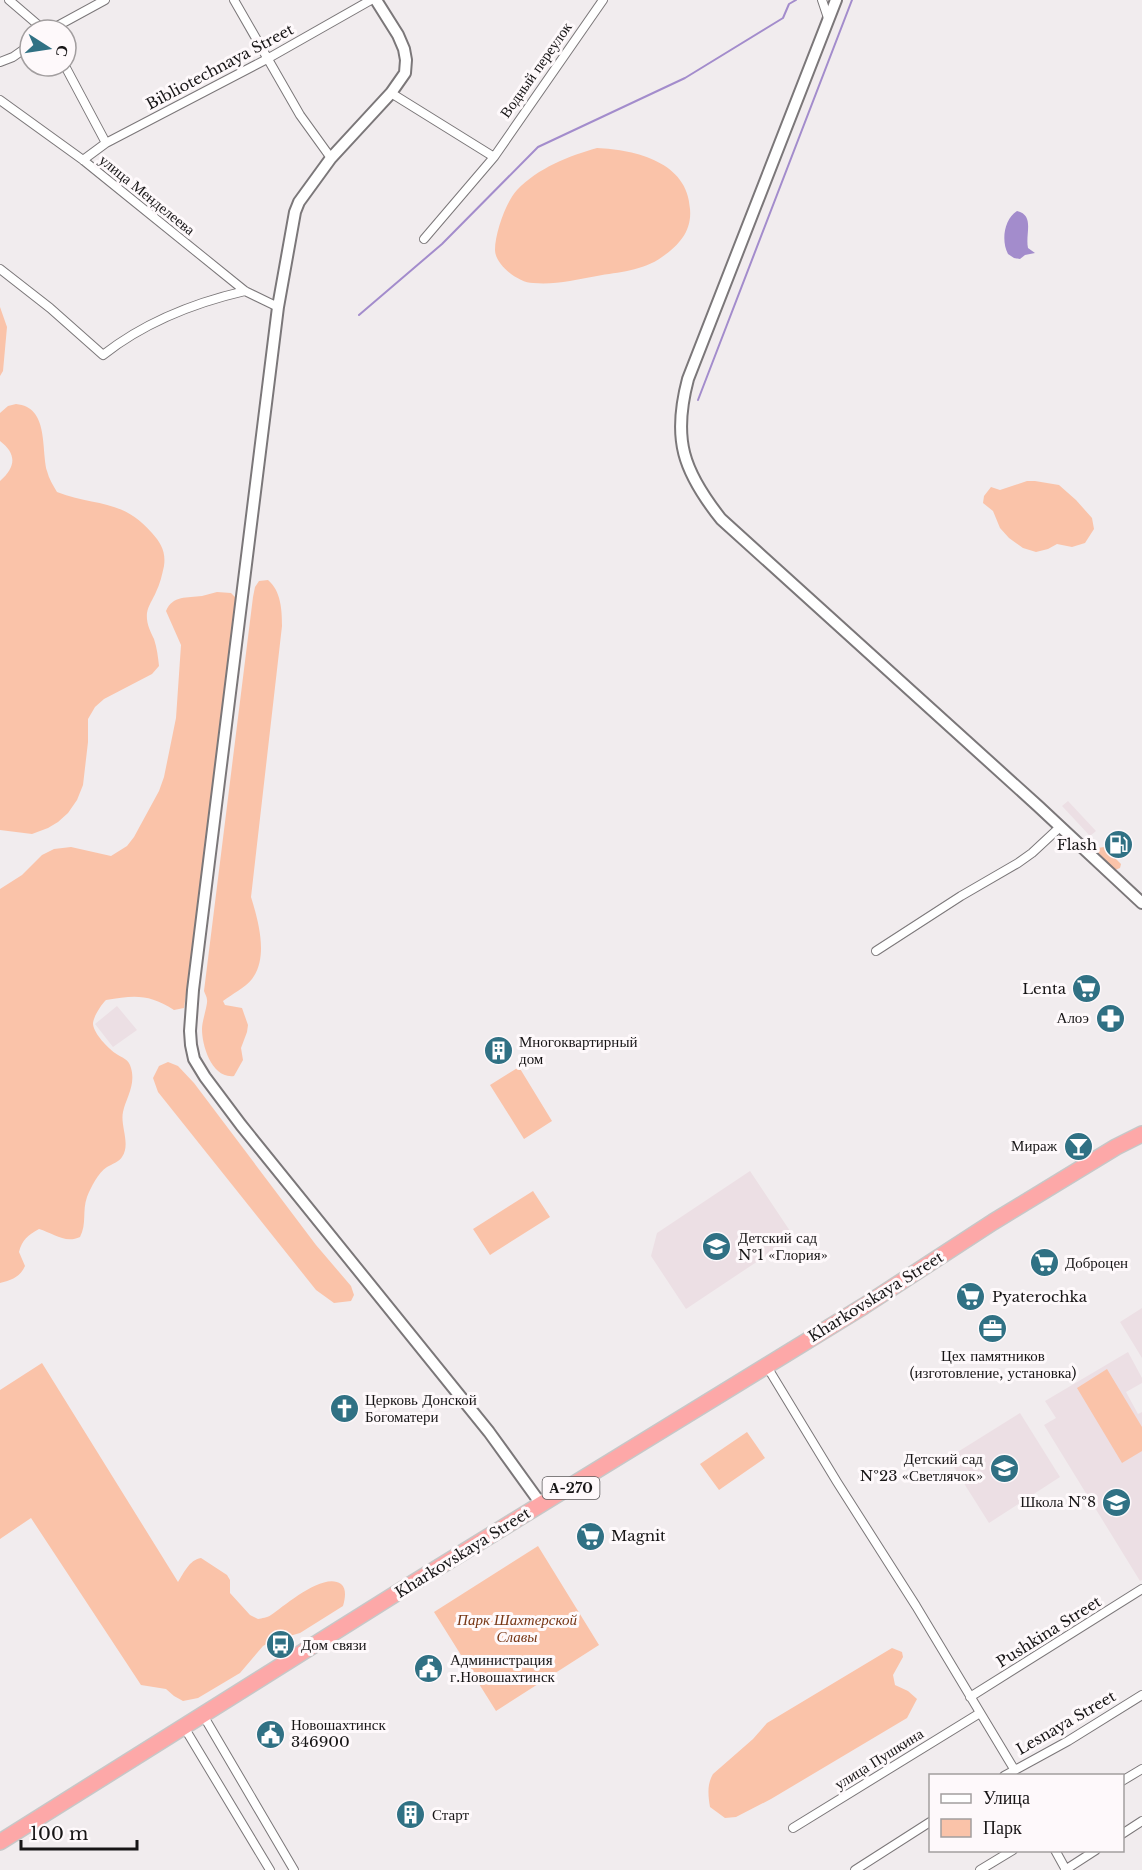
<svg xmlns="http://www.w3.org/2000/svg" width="1142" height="1870" viewBox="0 0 1142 1870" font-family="'Libre Baskerville',serif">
<rect width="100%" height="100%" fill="#f1ecee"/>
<path fill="#ecdfe4" d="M1068,801L1096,831L1090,836L1062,806Z
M117,1006L137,1030L113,1047L95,1024Z
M750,1171L794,1237L686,1309L651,1256L657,1233Z
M1142,1308V1358L1120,1322Z
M1128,1352L1142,1378V1383L1126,1392L1138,1414L1142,1412V1580L1140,1581L1044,1425L1056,1418L1045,1401Z
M1020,1413L1060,1477L989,1523L948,1458Z"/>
<path fill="#fac3a9" d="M597,148C636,150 688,162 690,209C692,231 679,245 662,257C643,271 618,272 597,276C575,280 555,285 533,283C519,283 495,265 495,250C495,233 506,202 517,190C538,168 569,156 597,148Z
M0,307L7,327L3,371L0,376Z
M16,404C49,407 41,448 47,471C49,479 53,485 57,492C95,507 122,498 152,533C161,543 166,552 164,566C162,575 160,584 156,592C153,599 148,606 147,613C146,623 150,631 154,639C157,648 158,657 159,666L152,674L104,699L95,707L88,719V742L83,785L77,800L68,813L58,822L48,828L32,834L0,830V481C16,467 17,454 0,441V413L8,406Z
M1027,481H1035L1059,485L1076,500L1092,518L1094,529L1085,543L1072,547L1057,544L1048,549L1036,552L1023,548L1009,538L1000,528L993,511L983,503L984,496L991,487L1000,490Z
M268,580C281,591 282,610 282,626L251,897C258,920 269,957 252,979C245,988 232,994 223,1001L225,1005L242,1008L248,1025L247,1032L241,1048L243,1060L234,1076C212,1079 202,1046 202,1029C202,1021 208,1004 207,1000C207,997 205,994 204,991L253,597L255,587L259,581Z
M217,592L231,593L236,598V606L201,894L184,1008L174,1010C149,994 135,995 106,1000C101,1005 93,1017 93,1024C94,1034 108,1048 115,1053C122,1058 129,1059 131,1068C136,1085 126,1098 123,1112C120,1126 131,1144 122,1157C119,1162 112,1164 107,1167C98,1173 91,1187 87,1197C82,1211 87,1224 80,1237C65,1244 53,1233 39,1229C28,1235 22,1240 19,1252L25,1266C20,1277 12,1280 0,1283V889L22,875L42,855L54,849L71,847L111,856L127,846L134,837L159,791L164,777L176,718L181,645L166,611C173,595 187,598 202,596C207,595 212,593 217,592Z
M1104,847L1121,864L1120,868L1115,870L1095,851L1098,848Z
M168,1062L178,1066L194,1083L316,1245L351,1286L354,1295L351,1301L334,1303L316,1290L158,1092L153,1078L159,1066Z
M519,1067L552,1121L524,1139L490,1085Z
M533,1191L550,1217L490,1255L473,1229Z
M42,1363L178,1582C184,1573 189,1560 201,1558L227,1575L230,1580V1593L250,1615L258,1619C262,1618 267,1618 271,1615C284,1606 324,1571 341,1584C347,1589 345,1599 343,1606L300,1633L286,1637L281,1636L263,1646L240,1673L198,1698L183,1701L174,1696L166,1689L141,1685L31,1518L0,1539V1390Z
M1107,1369L1142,1427V1451L1122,1463L1077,1388Z
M747,1432L765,1458L719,1490L700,1464Z
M538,1546L599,1645L496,1711L434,1612Z
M892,1648L902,1652L903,1657L893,1675L895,1685L908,1691L917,1699L907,1718L771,1799L736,1817L725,1818L710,1807C708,1795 707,1784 713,1774L753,1739L767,1723Z"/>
<path fill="#a38ccc" d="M1017,211C1035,215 1025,234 1028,248L1035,253L1025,255L1020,259L1014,258L1008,254C1001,241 1004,219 1017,211Z"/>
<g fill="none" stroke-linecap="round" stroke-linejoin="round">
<path stroke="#a38ccc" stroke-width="2" d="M359,315L442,244L538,147L685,78L783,18L789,4L796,0
M698,400L852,0"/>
<defs>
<path id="street" d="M9,0L44,30
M234,0L300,115L331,158
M822,0L828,18
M50,30L105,0
M0,62L13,57L30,45
M65,66L106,143
M391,93L494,157
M0,100L83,160L245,291L278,307
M83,160L106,143L267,59L371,0
M424,239L494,157L603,0
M0,269L50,308L103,355C145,322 193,303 245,291
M876,951L961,896L1018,863L1032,853L1060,827
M766,1365L837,1482L916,1606L1014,1769
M970,1697L1142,1589
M203,1715L294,1870
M184,1727L270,1870
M1004,1776L1068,1741L1142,1695
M1122,1781L1142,1769
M793,1828L980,1713
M1122,1834L1142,1821
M1055,1850L1066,1870
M855,1870L930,1822
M980,1870L1013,1850
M1065,1870L1096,1850"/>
<path id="secondary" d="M376,0L398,35L404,49L406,60L405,73L391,93L331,158L299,202L295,212L278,307L193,990L190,1031L191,1045L194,1059L205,1077L241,1125L489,1432L541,1504
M836,0L688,379C672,439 683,471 721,519L1038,806L1142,903"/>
<path id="highway" d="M0,1842L408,1586L864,1306L993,1222L1116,1147L1142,1134"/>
</defs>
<use href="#street" stroke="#7b7779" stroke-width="10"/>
<use href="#secondary" stroke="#7b7779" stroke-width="14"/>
<use href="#highway" stroke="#c7c7c7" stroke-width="18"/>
<use href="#street" stroke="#fff" stroke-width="8"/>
<use href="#secondary" stroke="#fff" stroke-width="10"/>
<use href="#highway" stroke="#fda8a8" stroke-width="15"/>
</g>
<defs>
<symbol id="fuel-disc" viewBox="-11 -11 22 22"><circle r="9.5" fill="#307184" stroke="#fef9fb"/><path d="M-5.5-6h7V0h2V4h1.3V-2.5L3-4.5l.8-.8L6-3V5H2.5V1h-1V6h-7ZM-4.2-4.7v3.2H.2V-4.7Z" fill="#fff"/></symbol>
<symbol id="supermarket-disc" viewBox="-11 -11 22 22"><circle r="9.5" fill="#307184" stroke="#fef9fb"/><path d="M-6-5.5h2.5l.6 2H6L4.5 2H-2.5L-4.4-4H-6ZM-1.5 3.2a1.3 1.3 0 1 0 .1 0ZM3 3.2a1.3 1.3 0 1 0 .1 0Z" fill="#fff"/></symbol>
<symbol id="pharmacy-disc" viewBox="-11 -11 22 22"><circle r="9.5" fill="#307184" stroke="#fef9fb"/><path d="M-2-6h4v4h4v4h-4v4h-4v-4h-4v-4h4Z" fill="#fff"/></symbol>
<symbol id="building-disc" viewBox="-11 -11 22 22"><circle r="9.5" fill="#307184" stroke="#fef9fb"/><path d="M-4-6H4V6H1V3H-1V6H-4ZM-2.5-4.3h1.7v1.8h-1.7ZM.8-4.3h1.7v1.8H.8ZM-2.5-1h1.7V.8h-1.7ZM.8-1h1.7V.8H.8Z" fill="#fff"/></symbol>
<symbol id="bar-disc" viewBox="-11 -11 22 22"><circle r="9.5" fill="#307184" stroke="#fef9fb"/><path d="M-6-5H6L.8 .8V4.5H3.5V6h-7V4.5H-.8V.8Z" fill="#fff"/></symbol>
<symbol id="school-disc" viewBox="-11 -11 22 22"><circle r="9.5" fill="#307184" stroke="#fef9fb"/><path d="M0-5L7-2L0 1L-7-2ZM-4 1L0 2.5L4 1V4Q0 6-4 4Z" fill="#fff"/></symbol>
<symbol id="office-disc" viewBox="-11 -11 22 22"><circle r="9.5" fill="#307184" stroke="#fef9fb"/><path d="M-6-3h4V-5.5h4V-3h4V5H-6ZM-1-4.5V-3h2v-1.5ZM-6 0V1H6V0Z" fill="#fff"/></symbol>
<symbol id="church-disc" viewBox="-11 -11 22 22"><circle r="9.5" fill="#307184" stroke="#fef9fb"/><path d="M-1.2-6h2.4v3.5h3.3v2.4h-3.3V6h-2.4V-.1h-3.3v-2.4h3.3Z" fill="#fff"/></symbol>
<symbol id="bus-disc" viewBox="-11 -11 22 22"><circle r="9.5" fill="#307184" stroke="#fef9fb"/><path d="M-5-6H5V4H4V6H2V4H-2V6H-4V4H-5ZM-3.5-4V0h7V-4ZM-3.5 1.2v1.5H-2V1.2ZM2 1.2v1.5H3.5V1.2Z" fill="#fff"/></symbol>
<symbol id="civic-disc" viewBox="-11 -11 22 22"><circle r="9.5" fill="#307184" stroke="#fef9fb"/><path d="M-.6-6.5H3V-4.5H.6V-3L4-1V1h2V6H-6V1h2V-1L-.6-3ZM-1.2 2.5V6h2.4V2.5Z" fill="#fff"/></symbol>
</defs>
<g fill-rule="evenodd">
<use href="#fuel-disc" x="1102" y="828" width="33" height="33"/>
<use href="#supermarket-disc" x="1070" y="972" width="33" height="33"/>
<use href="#pharmacy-disc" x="1094" y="1002" width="33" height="33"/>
<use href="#building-disc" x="482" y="1034" width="33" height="33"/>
<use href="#bar-disc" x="1062" y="1130" width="33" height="33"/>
<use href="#school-disc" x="700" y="1230" width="33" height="33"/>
<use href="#supermarket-disc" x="1028" y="1246" width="33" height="33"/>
<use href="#supermarket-disc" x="954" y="1280" width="33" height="33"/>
<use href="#office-disc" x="976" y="1312" width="33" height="33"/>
<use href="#church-disc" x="328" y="1392" width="33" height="33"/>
<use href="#school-disc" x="988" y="1452" width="33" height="33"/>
<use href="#school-disc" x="1100" y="1486" width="33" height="33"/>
<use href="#supermarket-disc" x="574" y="1520" width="33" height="33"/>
<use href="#bus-disc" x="264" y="1628" width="33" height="33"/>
<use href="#civic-disc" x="412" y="1652" width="33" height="33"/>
<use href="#civic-disc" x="254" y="1718" width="33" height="33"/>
<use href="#building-disc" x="394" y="1798" width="33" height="33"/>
</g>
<g text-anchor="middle" stroke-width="6" stroke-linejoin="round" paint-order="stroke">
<rect fill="#fef9fb" stroke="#5c595b" stroke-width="1.5" x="542.5" y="1477" width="57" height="22" rx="4.5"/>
<g font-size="14" font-weight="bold" fill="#171516">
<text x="571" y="1493">А-270</text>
</g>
<g font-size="15" fill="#171516" stroke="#fef9fb">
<text transform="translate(220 67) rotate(-28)" y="5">Bibliotechnaya Street</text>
<text transform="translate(536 70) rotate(-55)" y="5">Водный переулок</text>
<text transform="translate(147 195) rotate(39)" y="5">улица Менделеева</text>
<text transform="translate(876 1297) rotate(-32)" y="5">Kharkovskaya Street</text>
<text transform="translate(463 1553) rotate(-32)" y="5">Kharkovskaya Street</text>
<text transform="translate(1049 1632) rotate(-32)" y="5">Pushkina Street</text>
<text transform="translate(1066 1723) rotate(-30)" y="5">Lesnaya Street</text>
<text transform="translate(879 1759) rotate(-32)" y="5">улица Пушкина</text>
</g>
<g font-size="15" fill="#171516" stroke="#fef9fb" text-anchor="start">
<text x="1097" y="850" text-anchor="end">Flash</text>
<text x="1066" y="994" text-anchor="end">Lenta</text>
<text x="1089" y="1023" text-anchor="end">Алоэ</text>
<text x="519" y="1047">Многоквартирный<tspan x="519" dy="17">дом</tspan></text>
<text x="1057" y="1151" text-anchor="end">Мираж</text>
<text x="738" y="1243">Детский сад<tspan x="738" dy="17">№1 «Глория»</tspan></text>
<text x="1065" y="1268">Доброцен</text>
<text x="992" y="1302">Pyaterochka</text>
<text x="993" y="1361" text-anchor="middle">Цех памятников<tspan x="993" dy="17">(изготовление, установка)</tspan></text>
<text x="365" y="1405">Церковь Донской<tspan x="365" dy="17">Богоматери</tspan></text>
<text x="983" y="1464" text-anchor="end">Детский сад<tspan x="983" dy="17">№23 «Светлячок»</tspan></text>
<text x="1096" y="1507" text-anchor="end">Школа №8</text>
<text x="611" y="1541">Magnit</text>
<text x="301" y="1650">Дом связи</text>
<text x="450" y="1665">Администрация<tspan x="450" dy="17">г.Новошахтинск</tspan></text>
<text x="291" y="1730">Новошахтинск<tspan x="291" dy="17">346900</tspan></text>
<text x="432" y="1820">Старт</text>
</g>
<g font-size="15" font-style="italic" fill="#763614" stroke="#fef9fb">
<text x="517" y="1625">Парк Шахтерской<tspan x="517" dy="17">Славы</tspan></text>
</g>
</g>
<rect x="929" y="1774" width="195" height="78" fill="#fef9fb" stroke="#a29e9f" stroke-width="1.5"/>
<rect x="941" y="1794" width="30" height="9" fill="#ffffff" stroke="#a29e9f" stroke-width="1.5"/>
<text x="983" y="1804" font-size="18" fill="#171516">Улица</text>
<rect x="941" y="1819" width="30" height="18" fill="#fac3a9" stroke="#a29e9f" stroke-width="1.5"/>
<text x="983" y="1834" font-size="18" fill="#171516">Парк</text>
<g transform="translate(48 48) rotate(102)"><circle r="28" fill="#fef9fb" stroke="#a29e9f" stroke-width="1.5"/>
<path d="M0-4.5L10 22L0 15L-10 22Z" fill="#307184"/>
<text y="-9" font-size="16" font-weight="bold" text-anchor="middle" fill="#171516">С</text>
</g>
<path d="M21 1840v9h116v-9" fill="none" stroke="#171516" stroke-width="3"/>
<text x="30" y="1840" font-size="18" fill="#171516" stroke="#fef9fb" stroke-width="4.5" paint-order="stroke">100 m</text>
</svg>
